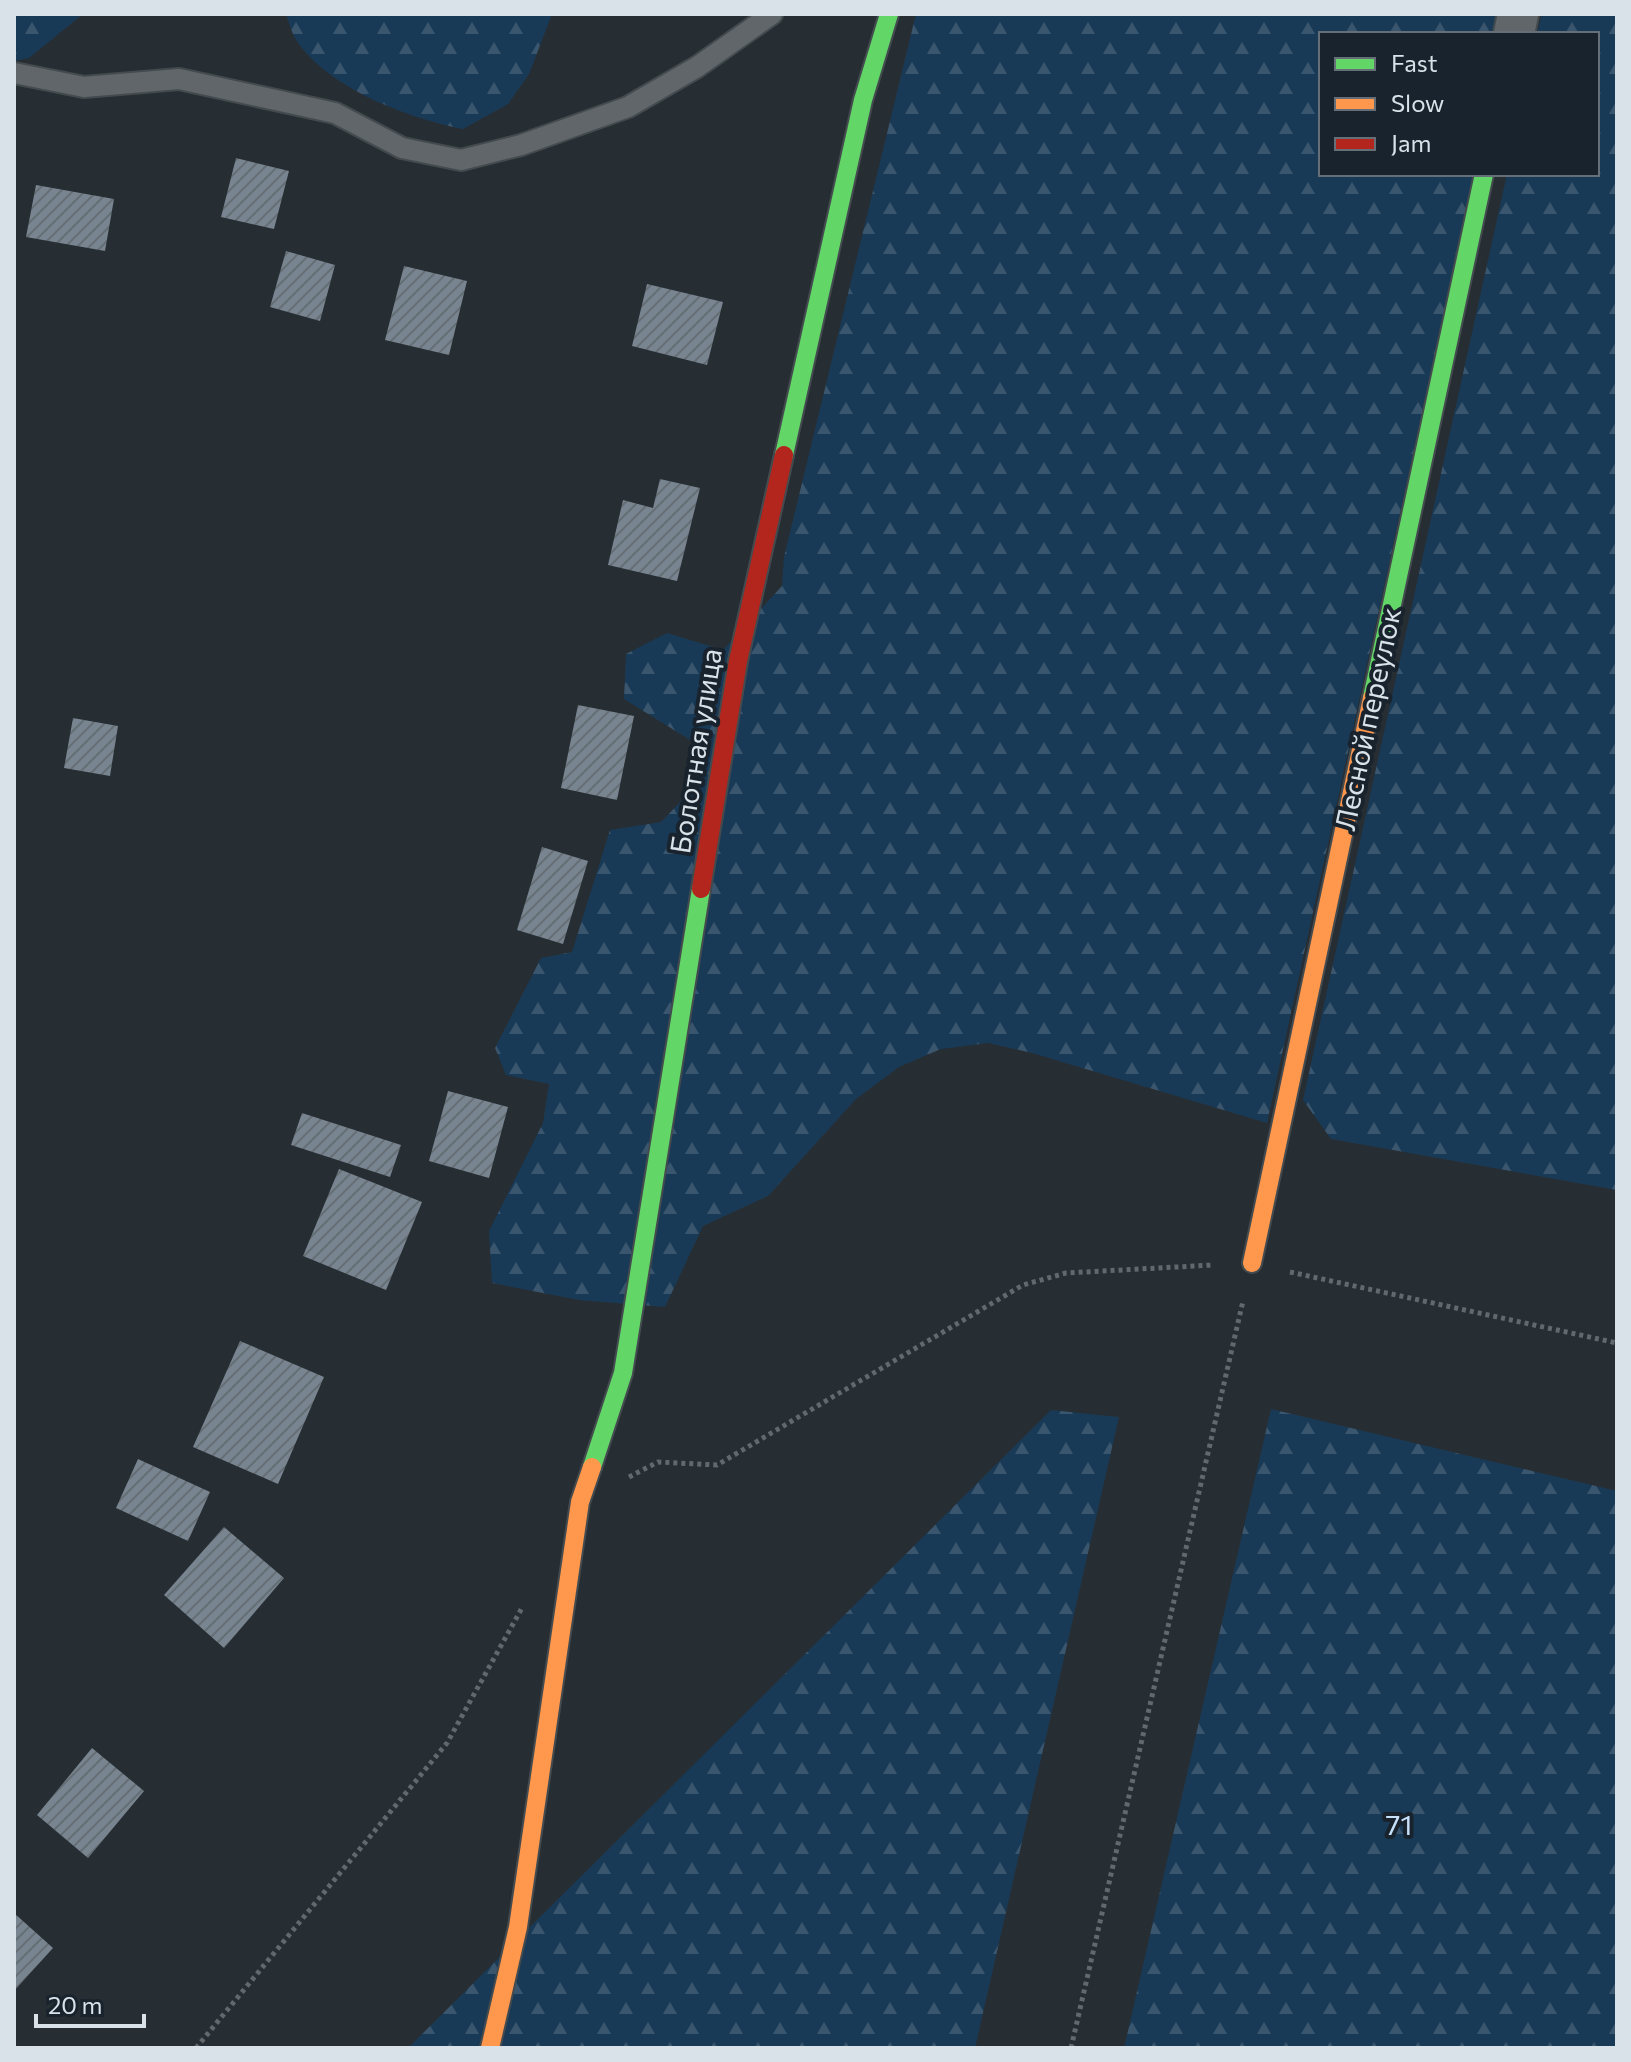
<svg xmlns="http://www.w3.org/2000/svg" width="1631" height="2062" viewBox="0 0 1631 2062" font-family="Commissioner,sans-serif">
<defs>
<pattern id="forest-firs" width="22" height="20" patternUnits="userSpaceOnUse" patternTransform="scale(2)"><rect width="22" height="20" fill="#193a56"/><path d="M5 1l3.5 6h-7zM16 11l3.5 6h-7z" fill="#3a566e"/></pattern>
<pattern id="building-hatch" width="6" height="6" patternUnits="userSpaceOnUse" patternTransform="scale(2)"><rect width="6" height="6" fill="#78848f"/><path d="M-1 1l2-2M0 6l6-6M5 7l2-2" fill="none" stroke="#656e75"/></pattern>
</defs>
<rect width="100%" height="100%" fill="#262d33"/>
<path fill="url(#forest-firs)" d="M14,14H83L29,58L14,61Z
M286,14H552L529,74L508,104L463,129C408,118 326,88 295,38C291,31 289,22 286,14Z
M916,14H1509L1505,34H1321V174H1474L1267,1123L1032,1053L988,1043L941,1049L899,1067L856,1099L768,1196L703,1226L665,1307L579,1300L492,1283L489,1231L543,1123L549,1084L506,1075L495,1048L541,958L572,952L610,830L661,822L686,796L703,748L624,699L626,654L667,633L723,650L782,586L784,557Z
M1542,14H1617V1190L1331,1139L1303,1100L1507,174H1597V34H1537Z
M1271,1409L1617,1491V2048H1124Z
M1051,1410L1119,1417L975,2048H408Z"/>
<path fill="url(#building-hatch)" d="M236,158L289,171L274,229L221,217Z
M36,185L114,199L105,251L26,237Z
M286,251L335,265L320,321L270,307Z
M404,266L467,281L449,355L385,340Z
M647,284L723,302L707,365L632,346Z
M660,479L700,488L677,581L608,565L623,500L653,508Z
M578,705L634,716L617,800L561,788Z
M73,718L118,726L110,776L64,768Z
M542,847L588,861L563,944L517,930Z
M448,1091L508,1107L489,1178L429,1161Z
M302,1113L401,1145L390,1177L291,1145Z
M339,1169L422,1202L386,1290L303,1256Z
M240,1341L324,1377L278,1484L193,1447Z
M138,1459L210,1492L188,1541L116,1508Z
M224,1527L284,1578L224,1648L164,1595Z
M92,1748L144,1791L88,1858L37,1815Z
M14,1913L53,1948L14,1991Z"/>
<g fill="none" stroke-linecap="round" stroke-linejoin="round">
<defs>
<path id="lane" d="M14,73L84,87L179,79L335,113L402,148L461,160L521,145L628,107L697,67L772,14"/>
<path id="street" d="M1514,34L1518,14"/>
<path id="fast" d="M784,455L863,100L889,14
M1372,698L1484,174
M592,1467L623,1373L701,889"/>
<path id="slow" d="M1252,1263L1372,698
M490,2048L518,1927L580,1502L592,1467"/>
<path id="jam" d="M701,889L738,661L784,455"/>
</defs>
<use href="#lane" stroke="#444b4f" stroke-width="24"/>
<use href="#street" stroke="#444b4f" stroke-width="44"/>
<use href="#fast" stroke="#444b4f" stroke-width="22"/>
<use href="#slow" stroke="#444b4f" stroke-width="22"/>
<use href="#jam" stroke="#444b4f" stroke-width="22"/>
<path stroke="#63686c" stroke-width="5" stroke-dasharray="4 4" stroke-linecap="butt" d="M1290,1272L1617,1343
M629,1477L658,1462L717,1465L1023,1285L1066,1273L1213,1265
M196,2048L447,1743L523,1606
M1071,2048L1243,1301"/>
<use href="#lane" stroke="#61666a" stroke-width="20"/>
<use href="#street" stroke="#61666a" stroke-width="40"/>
<use href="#fast" stroke="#63d668" stroke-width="18"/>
<use href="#slow" stroke="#ff974d" stroke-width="18"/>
<use href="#jam" stroke="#b3261e" stroke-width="18"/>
</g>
<g text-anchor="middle" stroke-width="8" stroke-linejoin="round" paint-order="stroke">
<g font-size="28" fill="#dae2e9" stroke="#18232d">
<text transform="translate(1368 719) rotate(-78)" y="10">Лесной переулок</text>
<text transform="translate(696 751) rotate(-81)" y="10">Болотная улица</text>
</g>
<g font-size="28" fill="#c8e1fa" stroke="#18232d">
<text x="1399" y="1835">71</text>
</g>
</g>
<rect width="1631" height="2062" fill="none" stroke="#dae2e9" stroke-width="32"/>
<rect x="1319" y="32" width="280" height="144" fill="#18232d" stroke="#666f78" stroke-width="2"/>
<rect x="1335" y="58" width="40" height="12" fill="#63d668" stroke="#666f78" stroke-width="2"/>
<text x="1391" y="72" font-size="24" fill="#dae2e9">Fast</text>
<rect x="1335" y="98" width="40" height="12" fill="#ff974d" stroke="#666f78" stroke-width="2"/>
<text x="1391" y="112" font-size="24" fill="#dae2e9">Slow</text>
<rect x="1335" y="138" width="40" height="12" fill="#b3261e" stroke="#666f78" stroke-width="2"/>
<text x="1391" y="152" font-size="24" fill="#dae2e9">Jam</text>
<path d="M36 2014v12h108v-12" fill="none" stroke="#dae2e9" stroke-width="4"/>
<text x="48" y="2014" font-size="24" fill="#dae2e9" stroke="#18232d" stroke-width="6" paint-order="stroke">20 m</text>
</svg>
